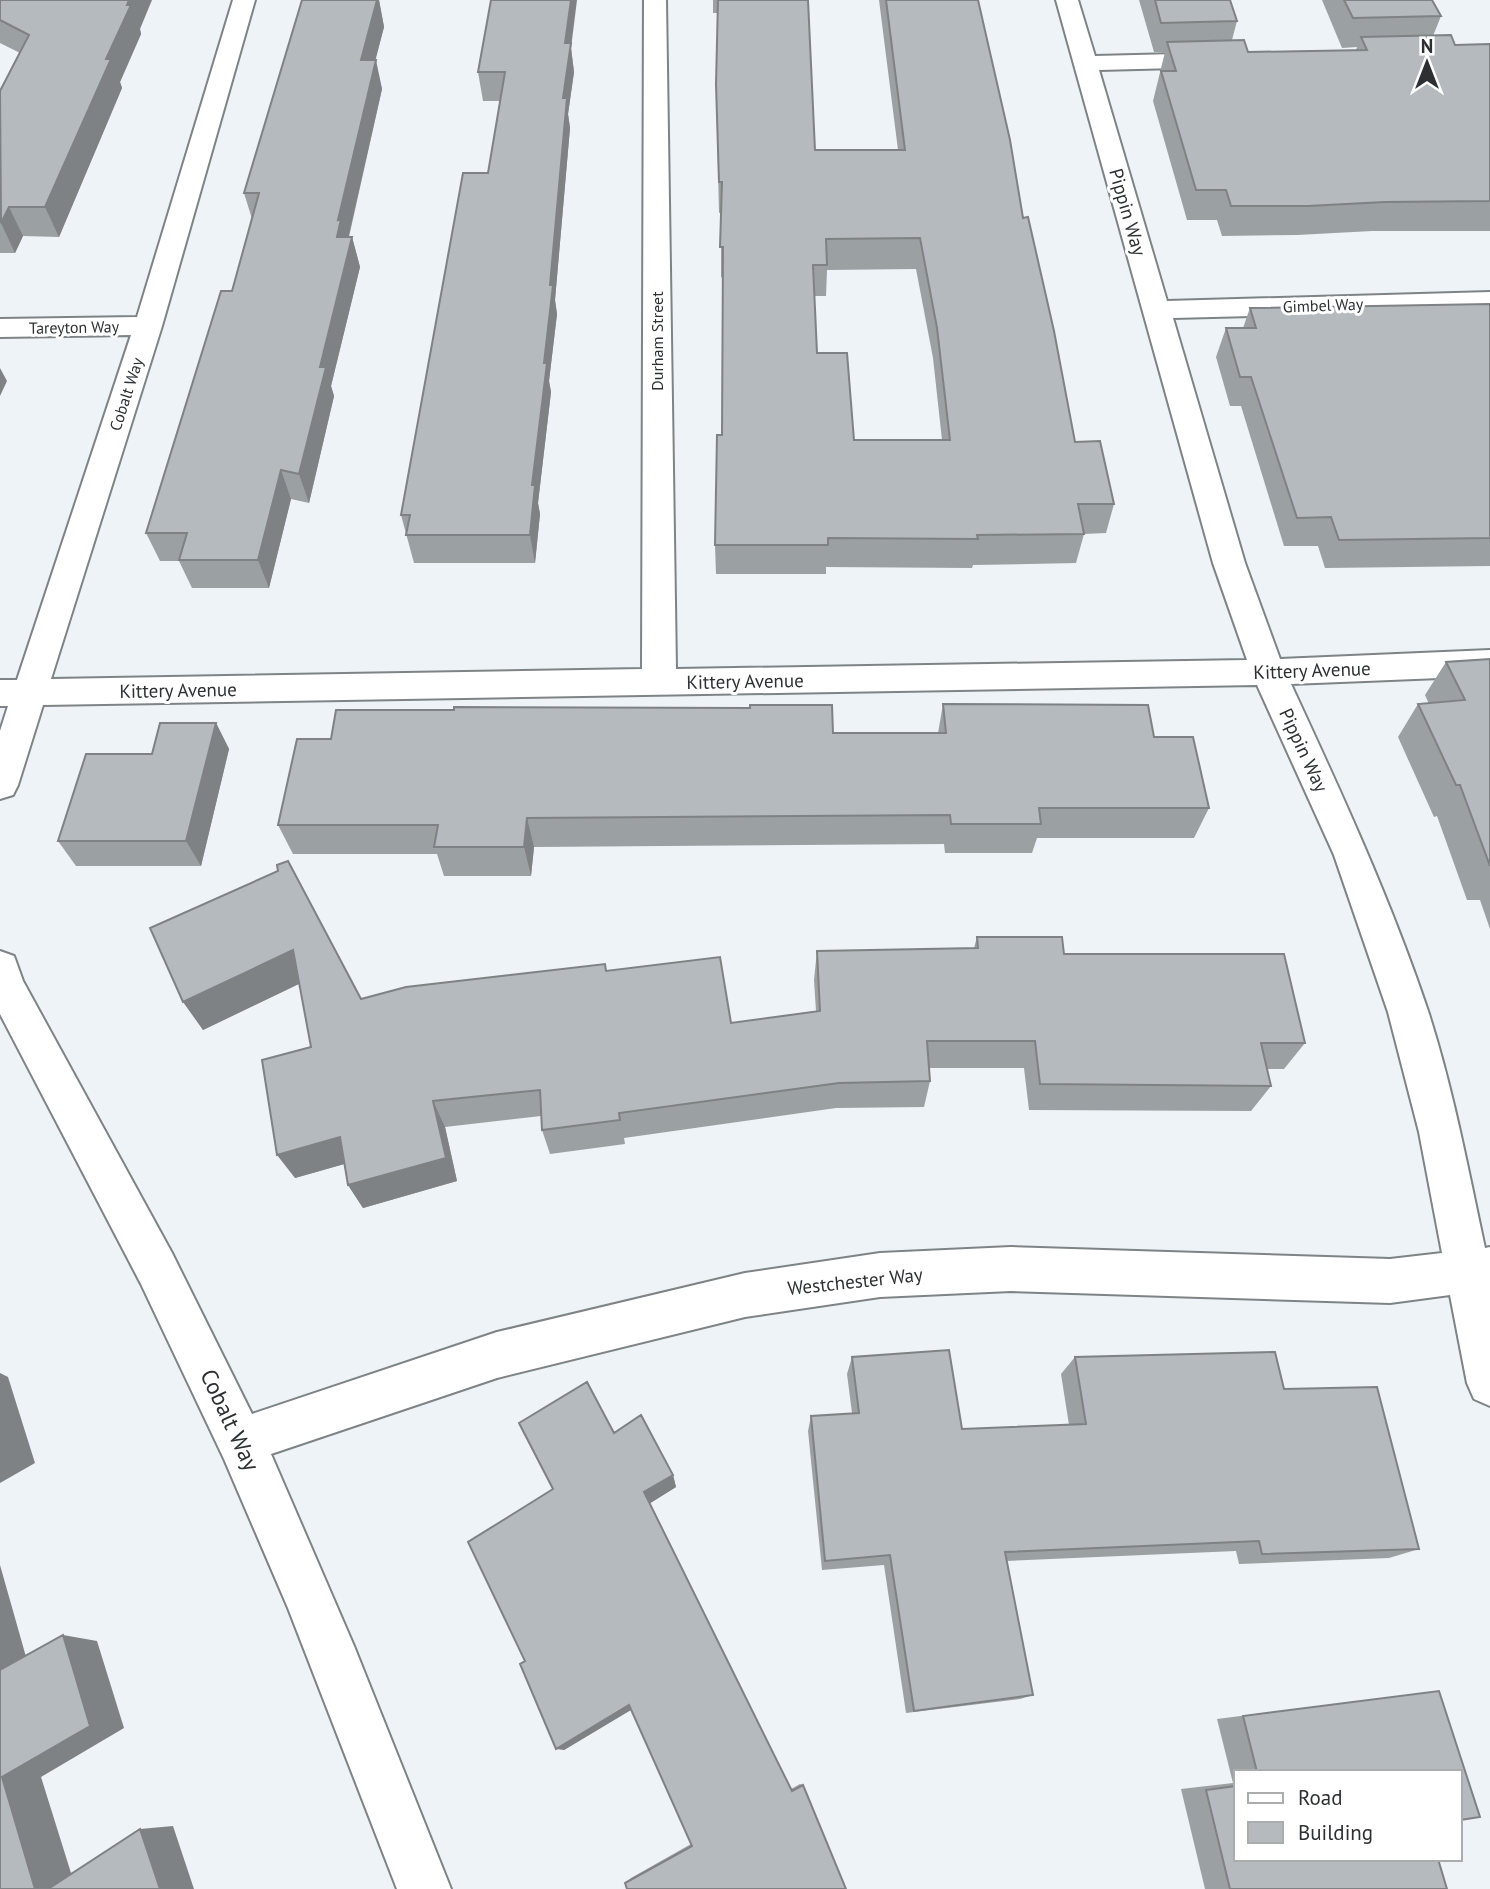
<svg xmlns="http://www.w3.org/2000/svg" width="1490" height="1889" viewBox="0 0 1490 1889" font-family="'PT Sans',sans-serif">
<rect width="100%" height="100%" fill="#edf3f6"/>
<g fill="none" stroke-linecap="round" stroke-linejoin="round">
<defs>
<path id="street" d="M233,0H255L162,326L51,679L642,669L644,0H666L676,669L1247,660L1213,563L1056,0H1078L1095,56L1216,53L1224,55L1228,60L1224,65L1216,67L1099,70L1167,301L1490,292V310L1173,318L1245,563L1280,659L1490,650V676L1291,684C1341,792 1390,898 1428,1011C1453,1088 1468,1169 1485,1248L1490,1247V1406L1474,1399L1467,1383L1450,1295L1390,1303L1011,1291L880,1297L745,1317L497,1378L271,1454L354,1646L451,1889H397L288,1608L224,1459L141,1284L0,1014V951L14,956L23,981L172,1253L252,1414L497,1332L745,1273L880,1253L1011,1247L1390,1259L1442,1253L1419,1132L1388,1012L1334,855L1257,685L43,705L18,785L13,795L0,799V731L8,706H0V680H17L131,335L0,337V319L137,317Z"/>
</defs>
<use href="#street" stroke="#7e8386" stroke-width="4"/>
<use href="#street" fill="#fff" fill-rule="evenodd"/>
</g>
<path fill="#9ba0a3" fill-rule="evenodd" d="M0,0L140,29L141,34L120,82L122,88L59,237L23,236L15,253H0V254V91L20,53L0,43Z
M302,0H379L384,27L375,60L382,89L349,237H352L360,267L331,386L334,396L309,503L291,499L269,588H192L179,561H160L146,533L232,291L252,219L244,193Z
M713,0H808L815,150H898L879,0H978L1023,218L1075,442L1114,504L1106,533L1084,534L1076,563L973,565L972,568L826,567V574H716L715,545L722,435L723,278L721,277V213H719L716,84L718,13H713ZM916,269L933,358L942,440H854L817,353L814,296H826L827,270Z
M1139,0H1230L1237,21L1232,40L1248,52L1356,50L1357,47L1342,48L1322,0H1432L1441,16L1433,36L1455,45L1490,44V231H1372L1297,235L1222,236L1217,220H1187L1153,101L1165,52H1154Z
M571,48L574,72L568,114L570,128L555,300L557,314L549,381L551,392L538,503L540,514L535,563H414L401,515L488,173L500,101H483L478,72Z
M1490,304V566L1325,568L1318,546H1284L1241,406H1230L1216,357L1226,328H1243L1250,308Z
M1490,659V929L1480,900H1467L1437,816L1434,817L1398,737L1418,704H1429L1425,695L1446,662Z
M943,704L1154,737L1209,808L1194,838H1037L1032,853H945L944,844L534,847L531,876H444L437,854H293L278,825L331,739L833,733H938Z
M216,723L229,749L201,866H76L58,841Z
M150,928L361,999L605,964L606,971L731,1023L816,1011L814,980L817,951L974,948L977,937L1064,954L1305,1043L1284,1069H1267L1271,1086L1251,1111L1029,1110L1024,1068H929L930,1081L924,1107L836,1108L624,1138L625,1144L550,1154L542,1130L541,1116L445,1127L457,1181L363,1208L348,1185L344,1164L295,1178L311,1047L299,984L203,1030Z
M852,1357L962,1429L1069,1425L1061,1374L1075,1357L1284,1389L1419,1549L1389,1558L1239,1564L1236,1551L1007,1561L1033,1695L1020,1699L906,1713L884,1565L822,1570L808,1431L811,1416L852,1413L847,1374Z
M614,1433L673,1475L676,1487L650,1503L791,1789L800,1784L803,1785L625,1883L631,1878L691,1844L631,1710L564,1750L525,1661L553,1489Z
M1439,1691L1460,1772H1236V1859L1447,1889H1205L1181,1789L1233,1783L1217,1719Z"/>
<path fill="#7e8284" d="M129,0H152L140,29L141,34L120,82L122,88L59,237L45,207Z
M377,0H379L384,27L368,89L361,60Z
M571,0H577L571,48L574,72L568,114L570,128L555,300L557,314L549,381L551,392L538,503L540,514L535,563L530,535L532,485L550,285L563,98L565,43Z
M376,60L382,89L347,243L352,237L360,267L331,386L334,396L309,503L299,474L320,367L337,237L338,220Z
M9,207L23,236L15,253L1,223Z
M0,368L7,381L0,396Z
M281,470L291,499L269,588L258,560Z
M216,723L229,749L201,866L186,841Z
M527,818L534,847L531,876L524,847Z
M293,950L309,979L203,1030L183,1002Z
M433,1101L445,1127L457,1181L363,1208L348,1185Z
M340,1137L355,1161L295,1178L277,1155Z
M0,1373L8,1377L35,1463L0,1483Z
M673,1475L676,1487L649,1504L644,1492Z
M0,1565L32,1678L0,1673Z
M63,1635L97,1641L124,1728L41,1777L76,1889H35L2,1777Z
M629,1705L634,1708L564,1750L556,1749Z
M173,1826L194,1889H160L140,1829Z"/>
<path fill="#b4babd" stroke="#7e8284" stroke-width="2" fill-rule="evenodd" d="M0,0H129L127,5H131L106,59H111L45,207H9L1,223L0,91L29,35L0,20Z
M302,0H377L361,60H376L338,220L341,219L337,237H352L320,367H326L299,474L281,470L258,560H179L187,533H146L221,291H232L259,193H244Z
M491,0H571L565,43H571L563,98H567L550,285H553L544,363H547L532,485H535L530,535H406L410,515H401L463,173H488L505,72H478Z
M718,0H808L815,150H905L886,0H978L1010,140L1023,218L1028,217L1054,331L1075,442L1100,441L1114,504H1078L1084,534L977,535L978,539L828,538V545H715L717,435H722L723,247H720L722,182H719L716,84ZM920,238L937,328L950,440H854L847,353H817L813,265H827L826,239Z
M1155,0H1230L1237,21L1161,23Z
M1344,0H1432L1441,16L1353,18Z
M1451,35L1455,45L1490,44V201L1385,202L1308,206H1231L1226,190H1196L1161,71H1176L1167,42L1244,40L1248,52L1367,50L1361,37Z
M1490,304V538L1339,540L1331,517L1297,518L1251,377H1240L1226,328H1256L1250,308Z
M1490,659V866L1460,785H1456L1418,704L1465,700L1446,662Z
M943,704L1148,705L1154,737H1193L1209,808H1039L1041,824H951L950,815L527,818L524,847H434L438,825H278L297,739H331L336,710H454V707L750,708V705H832L833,733H946Z
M160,723H216L186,841H58L86,754H152Z
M288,861L361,999L406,987L605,964L606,971L720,957L731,1023L820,1011L817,951L978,948L977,937H1062L1064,954H1284L1305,1043H1261L1271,1086L1040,1084L1035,1041H927L930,1081L839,1083L619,1113L620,1120L542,1130L540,1090L433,1101L446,1158L348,1185L340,1137L277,1155L262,1060L311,1047L293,950L183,1002L150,928L278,871L277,865Z
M949,1350L962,1429L1086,1424L1075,1357L1275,1352L1284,1389L1377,1387L1419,1549L1262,1554L1259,1541L1005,1552L1033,1695L914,1711L890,1555L825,1561L811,1416L859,1413L852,1357Z
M587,1382L614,1433L641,1415L673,1475L644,1492L792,1791L803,1785L846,1889H627L625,1883L692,1846L629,1705L556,1749L520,1664L525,1661L468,1542L553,1489L519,1423Z
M63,1635L90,1726L2,1777L35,1889H0V1670Z
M1439,1691L1480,1817L1460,1820V1772H1257L1243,1716Z
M1236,1786V1859H1438L1447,1889H1230L1206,1790Z
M140,1829L160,1889H48Z"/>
<g text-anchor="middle" stroke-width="6" stroke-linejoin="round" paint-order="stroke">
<g font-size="16" fill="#2d2f30" stroke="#fff">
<text transform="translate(1323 305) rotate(-2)" y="6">Gimbel Way</text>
<text transform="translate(74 327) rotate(-1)" y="6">Tareyton Way</text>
<text transform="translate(657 341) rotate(-90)" y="6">Durham Street</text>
<text transform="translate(126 394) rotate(-72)" y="6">Cobalt Way</text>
</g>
<g font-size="19" fill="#2d2f30" stroke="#fff">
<text transform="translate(1128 212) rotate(74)" y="7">Pippin Way</text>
<text transform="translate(1312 670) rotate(-2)" y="7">Kittery Avenue</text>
<text transform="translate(745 681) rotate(-1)" y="7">Kittery Avenue</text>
<text transform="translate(178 690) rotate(-1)" y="7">Kittery Avenue</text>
<text transform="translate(1304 750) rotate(65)" y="7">Pippin Way</text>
<text transform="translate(855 1281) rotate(-6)" y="7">Westchester Way</text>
</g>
<g font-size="23" fill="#2d2f30" stroke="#fff">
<text transform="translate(230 1420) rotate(65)" y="8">Cobalt Way</text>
</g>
</g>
<rect x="1234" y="1770" width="228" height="91" fill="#ffffff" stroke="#abacac" stroke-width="2"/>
<rect x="1248" y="1793" width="35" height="10" fill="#ffffff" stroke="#abacac" stroke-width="2"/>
<text x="1298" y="1805" font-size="21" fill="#2d2f30">Road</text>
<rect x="1248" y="1822" width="35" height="21" fill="#b4babd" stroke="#abacac" stroke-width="2"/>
<text x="1298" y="1840" font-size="21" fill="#2d2f30">Building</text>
<g transform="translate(1427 63)" stroke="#ffffff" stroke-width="5" paint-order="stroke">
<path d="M0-5L12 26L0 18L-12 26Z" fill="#2d2f30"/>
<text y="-10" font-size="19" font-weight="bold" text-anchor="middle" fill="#2d2f30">N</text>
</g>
</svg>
